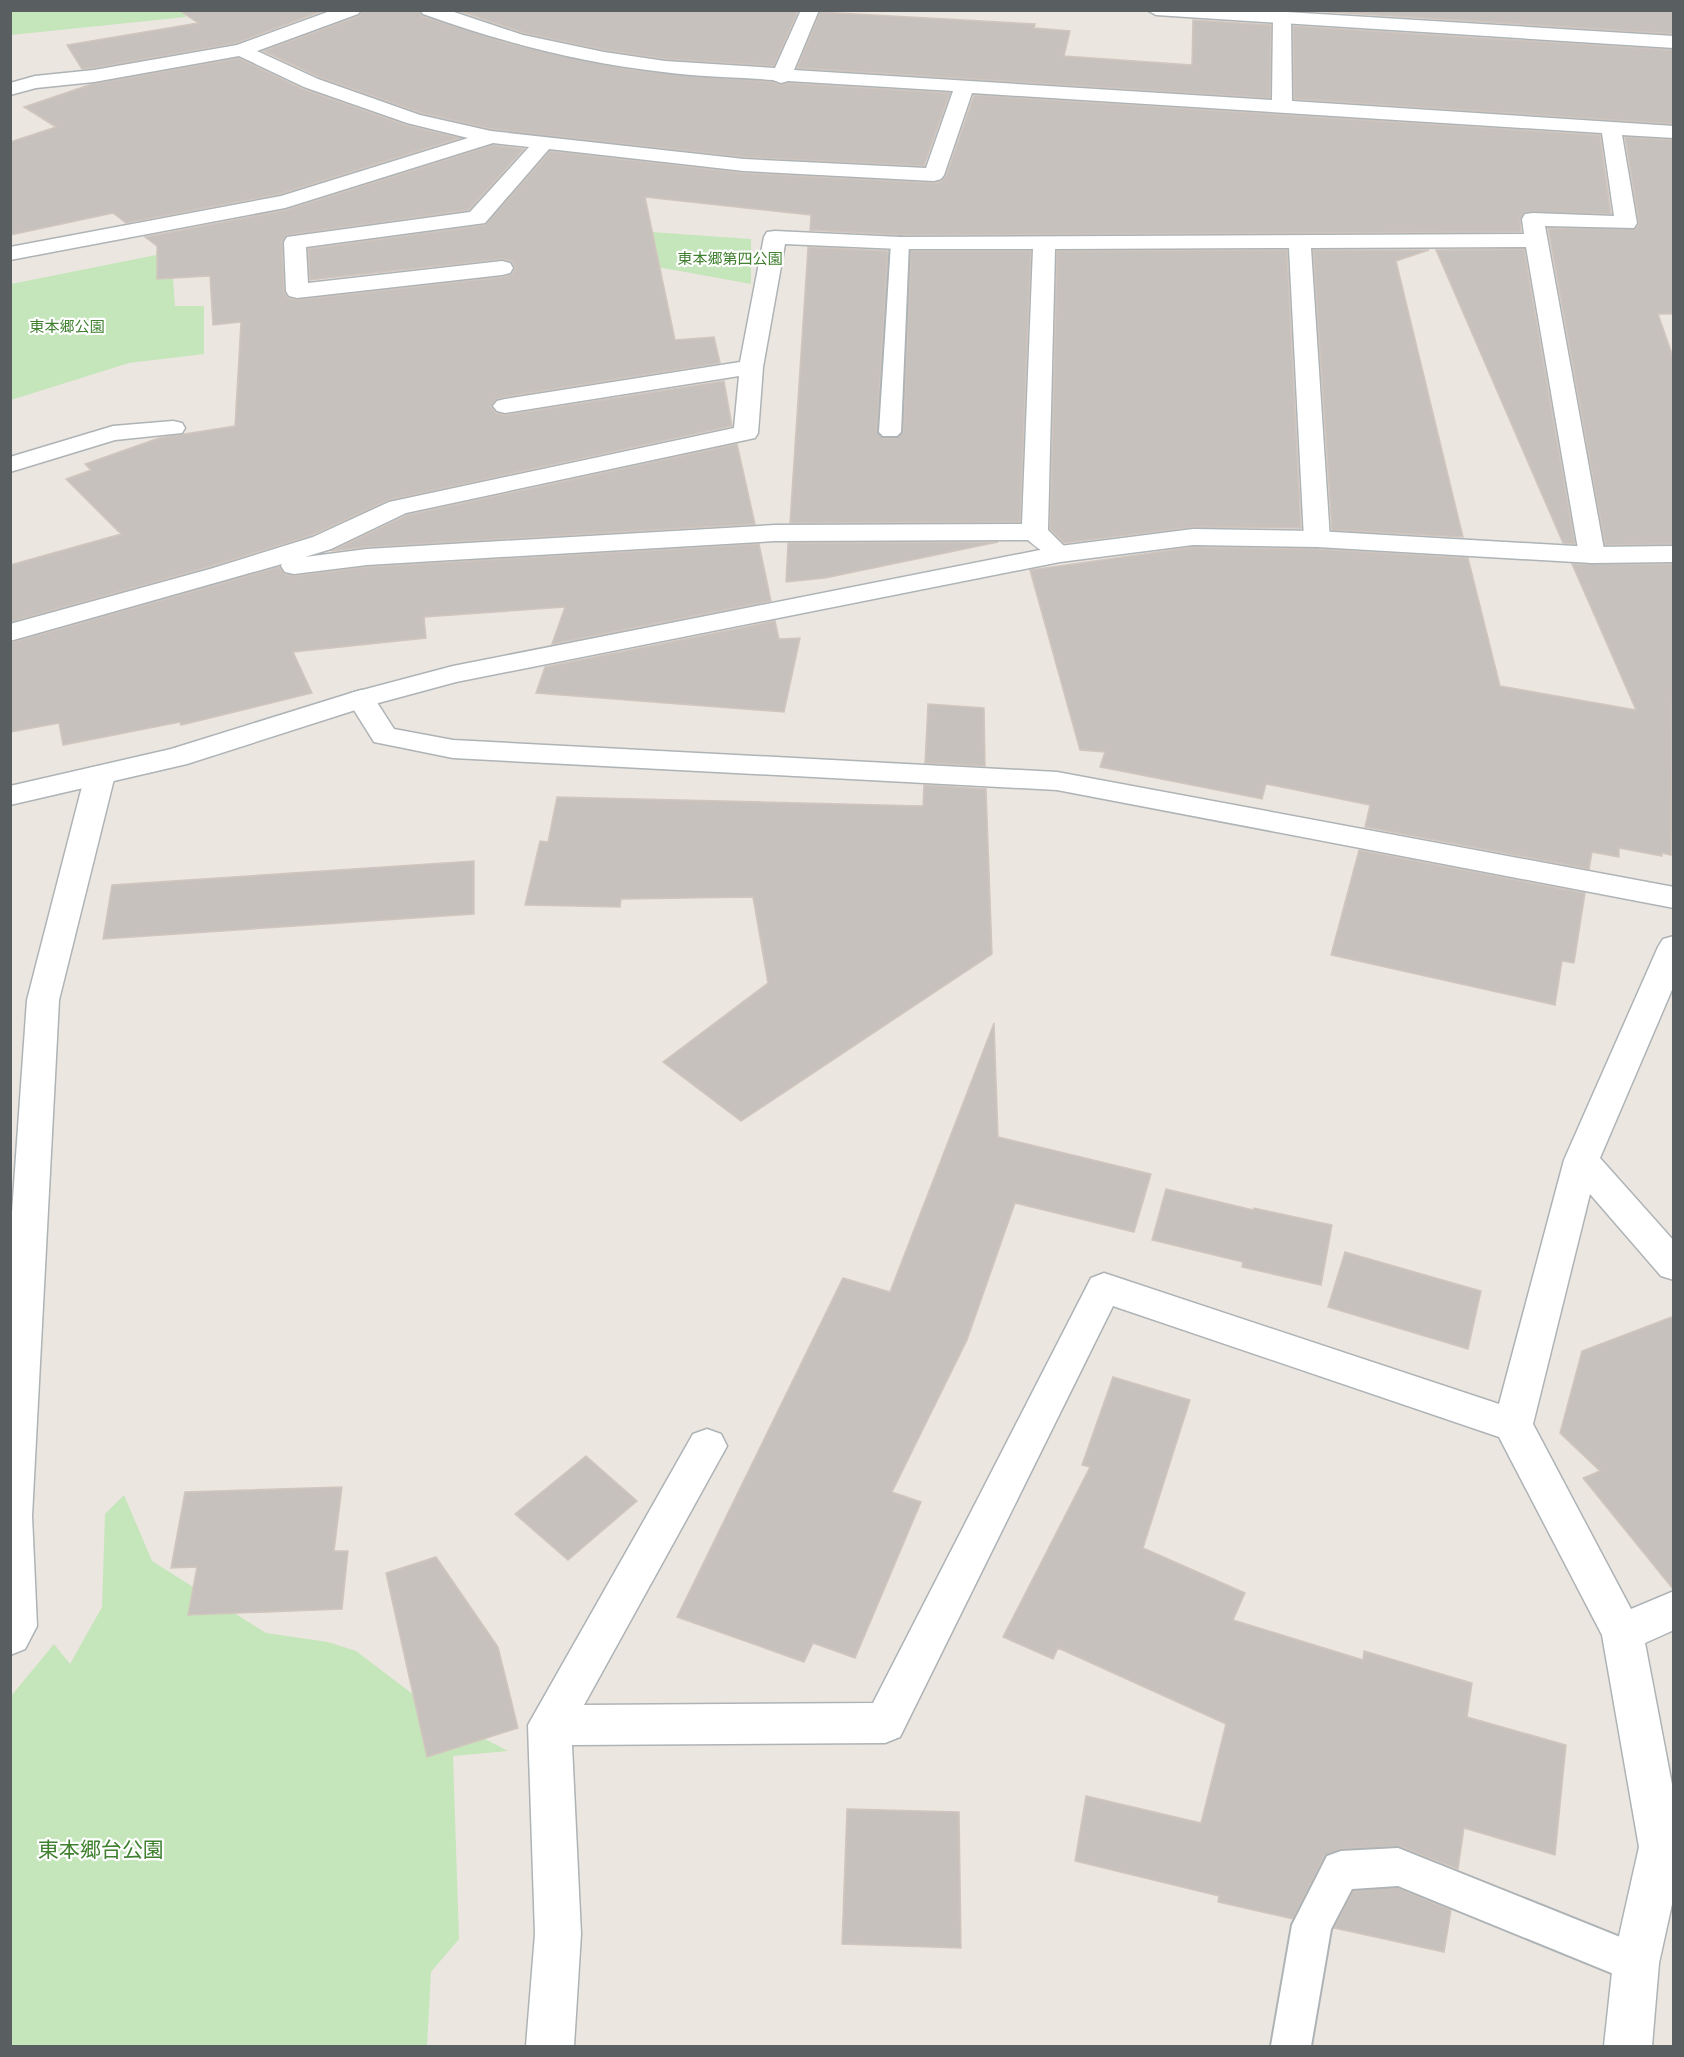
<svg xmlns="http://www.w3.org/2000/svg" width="1684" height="2057" viewBox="0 0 1684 2057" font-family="Rubik,'Noto Sans JP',sans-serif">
<rect width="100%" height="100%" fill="#ece6e0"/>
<path fill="#c5e5bb" d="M183,10L186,17L11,35L10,11Z
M579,227L751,239V284L652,266Z
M171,252L175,306H204V354L129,363L11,400V284Z
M124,1495L152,1561L266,1633L328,1642L356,1651L443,1717L508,1751L453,1756L459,1939L431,1972L427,2046H11V1696L54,1644L70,1664L102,1607L105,1514Z"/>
<path fill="#c7c1bd" stroke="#d1c6be" stroke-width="1.5" d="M179,10H325L236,43L94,68L82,69L67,45L198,23Z
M363,10H418L422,16L511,44L632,70L773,82L780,85L788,83L950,93L924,166L744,157L491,129L421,113L319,77L263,51L359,16Z
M457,10H794L798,11L774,66L665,59L604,50L524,33Z
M1298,10H1674V34Z
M820,12L1035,24L1034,28L1070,31L1064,56L1192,65L1193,20L1271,25L1270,98L797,68Z
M1293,26L1674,50V124L1294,99Z
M239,58L303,89L406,125L460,138L280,194L126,223L113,213L10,235V142L56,127L24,107L92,84Z
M974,95L1600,135L1611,214L1525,212L1520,219L1521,232L900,235L810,230L811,215L645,197L675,340L714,337L720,363L504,397L495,400L491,407L496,413L505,415L724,381L732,426L389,500L312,535L209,567L10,622V565L121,534L66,479L91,470L85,464L159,438L235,426L241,322L213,325L210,276L157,279V246L145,237L286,210L493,145L524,149L469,210L287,235L282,242L284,291L288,298L296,300L503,277L512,274L515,267L511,261L502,259L310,280L308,249L485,225L550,151L744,173L935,183L942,181L946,176Z
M1625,137L1674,140V314H1658L1674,360V544L1605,545L1548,228L1636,229L1639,223Z
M808,247L888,251L877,432L883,438H897L903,432L911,251H1031L1020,522L790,523Z
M1524,249L1575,544L1563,543L1436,250Z
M1287,250L1301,528L1193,527L1064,543L1050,529L1057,251Z
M1313,250H1429L1396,261L1463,537L1332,530Z
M737,444L755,524L367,547L331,551L407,515Z
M998,542L825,578L786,582L788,543Z
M759,544L771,601L552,644L565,607L424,617L426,638L293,652L312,693L181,725L180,722L63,745L59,723L10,732V643L279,567L285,574L294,576L367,567Z
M1193,547L1317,549L1468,558L1500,686L1636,710L1572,564H1674L1671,855L1662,853V856L1619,848V857L1592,852L1589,869L1365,827L1370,805L1266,784L1262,799L1100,767L1105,752L1080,750L1030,570Z
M775,621L779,639L800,638L784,712L536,693L545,667Z
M928,704L984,708L985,766L925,763Z
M924,785L986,789L992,954L741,1121L663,1062L768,983L753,897L621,899L620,907L525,905L540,841L548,842L557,797L923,806Z
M1359,850L1585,893L1574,963L1562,961L1555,1005L1331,955Z
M474,861V914L103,939L112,885Z
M994,1023L998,1137L1151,1174L1134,1232L1015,1203L967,1340L892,1492L921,1502L855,1658L813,1643L804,1662L677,1617L843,1278L890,1292Z
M1166,1189L1253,1210L1254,1208L1332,1225L1321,1285L1242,1267L1243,1262L1152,1240Z
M1345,1252L1481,1291L1468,1349L1328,1307Z
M1674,1316V1589H1673L1583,1478L1600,1471L1560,1433L1582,1351Z
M1113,1377L1190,1400L1143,1548L1245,1593L1233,1620L1363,1660L1364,1651L1472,1683L1467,1717L1566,1745L1555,1855L1464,1828L1458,1869L1399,1846L1340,1849L1325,1855L1293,1919L1218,1902L1219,1896L1075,1861L1086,1796L1201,1823L1226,1724L1058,1648L1053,1659L1003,1637L1090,1467L1082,1465Z
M586,1456L637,1501L568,1560L515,1514Z
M342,1487L334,1551H348L342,1609L188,1615L197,1567L171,1568L185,1492Z
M436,1557L498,1647L518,1728L427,1757L386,1573Z
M847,1809L959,1812L961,1948L842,1944Z
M1398,1888L1451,1910L1444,1952L1334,1928L1353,1891Z"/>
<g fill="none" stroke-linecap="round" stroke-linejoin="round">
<defs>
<path id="lane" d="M900,237L909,243L901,432L897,436H883L879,432L891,243Z
M1398,1848L1650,1949L1656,1963L1650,1977L1636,1983L1398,1886L1352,1889L1331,1929L1311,2046H1271L1292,1925L1327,1856L1341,1851Z"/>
<path id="street" d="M333,10H361L358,14L257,51L318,79L420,115L491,131L744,159L926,168L953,91L788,81L781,83L773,80C737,77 700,77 663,72C581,63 501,42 423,14L420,10H448L523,35L604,52L665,61L775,68L801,10H819L794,70L1272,100L1273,18L1269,10H1287L1291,18L1292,101L1674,126V138L1622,135L1637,223L1634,228L1545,226L1605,555L1601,561L1592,563L1583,561L1579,555L1526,247L1311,248L1330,539L1326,544L1317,547L1308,544L1304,539L1289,248L1055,249L1048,530L1065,547L1061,553C1046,556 1040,550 1028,540L775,541L367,565L294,574L285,572L281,566L282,564L10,641V624L210,569L313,537L389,502L734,428L739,376L505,413L497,411L493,406L497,401L505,399L740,362L764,237L767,232L775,231L900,237L1524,234L1522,219L1525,214L1533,213L1614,216L1602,133L972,93L944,175L941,179L934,181L744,171L549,149L485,223L306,247L308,283L502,261L510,263L513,268L510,273L502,275L297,298L289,296L286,291L284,242L287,237L470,212L529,147L493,143L285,208L10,260V247L281,196L468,138L407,123L304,87L239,56L94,82L36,88L10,95V83L35,76L94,70L237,45ZM785,244L900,249H1033L1022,524L775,525L367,549L305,557L331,549L406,513L755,438L758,433L763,367Z
M173,421L182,423L185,428L182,433L115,440L10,472V457L113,426Z
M361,690L371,693L394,729L453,740L1057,772L1674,887V908L1057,790L453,758L374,742L347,699L351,693Z
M100,766L110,768L115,775L59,1000L32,1516L37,1626L25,1649L10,1655V1241L27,1000L85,775L90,768Z
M1674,936V985L1600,1158L1674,1241V1280L1661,1276L1590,1194L1533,1424L1631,1609L1674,1591V1630L1645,1643L1674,1795V1895L1659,1963L1652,2046H1604L1613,1963L1639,1847L1602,1635L1499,1437L1113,1306L900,1737L885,1743L572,1745L581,1934L574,2046H526L535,1934L528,1725L693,1434L707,1429L721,1434L727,1446L584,1705L873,1703L1091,1278L1104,1273L1499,1404L1564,1160L1658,947L1663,939Z"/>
<path id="secondary" d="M1147,10H1253L1674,36V48L1156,15Z
M1193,529L1317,531L1592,547L1674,546V562L1592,563L1317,547L1193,545L1060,562L456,682L371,705L187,764L10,805V786L171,749L351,693L453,666L1060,546Z"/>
</defs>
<use href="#lane" stroke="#aeb3b6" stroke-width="4"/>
<use href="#street" stroke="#aeb3b6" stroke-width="3"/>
<use href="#secondary" stroke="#adb3b6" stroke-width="3"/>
<use href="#lane" fill="#fff" fill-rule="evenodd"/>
<use href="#street" fill="#fff" fill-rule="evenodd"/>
<use href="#secondary" fill="#fff" fill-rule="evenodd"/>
</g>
<g text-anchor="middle" stroke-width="4.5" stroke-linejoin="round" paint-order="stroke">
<g font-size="15" fill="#408030" stroke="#fff">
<text x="730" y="264">東本郷第四公園</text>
<text x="67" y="332">東本郷公園</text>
</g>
<g font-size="21" fill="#408030" stroke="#fff">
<text x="101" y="1857">東本郷台公園</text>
</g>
</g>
<rect width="1684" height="2057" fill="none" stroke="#595f61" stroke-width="24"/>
</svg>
